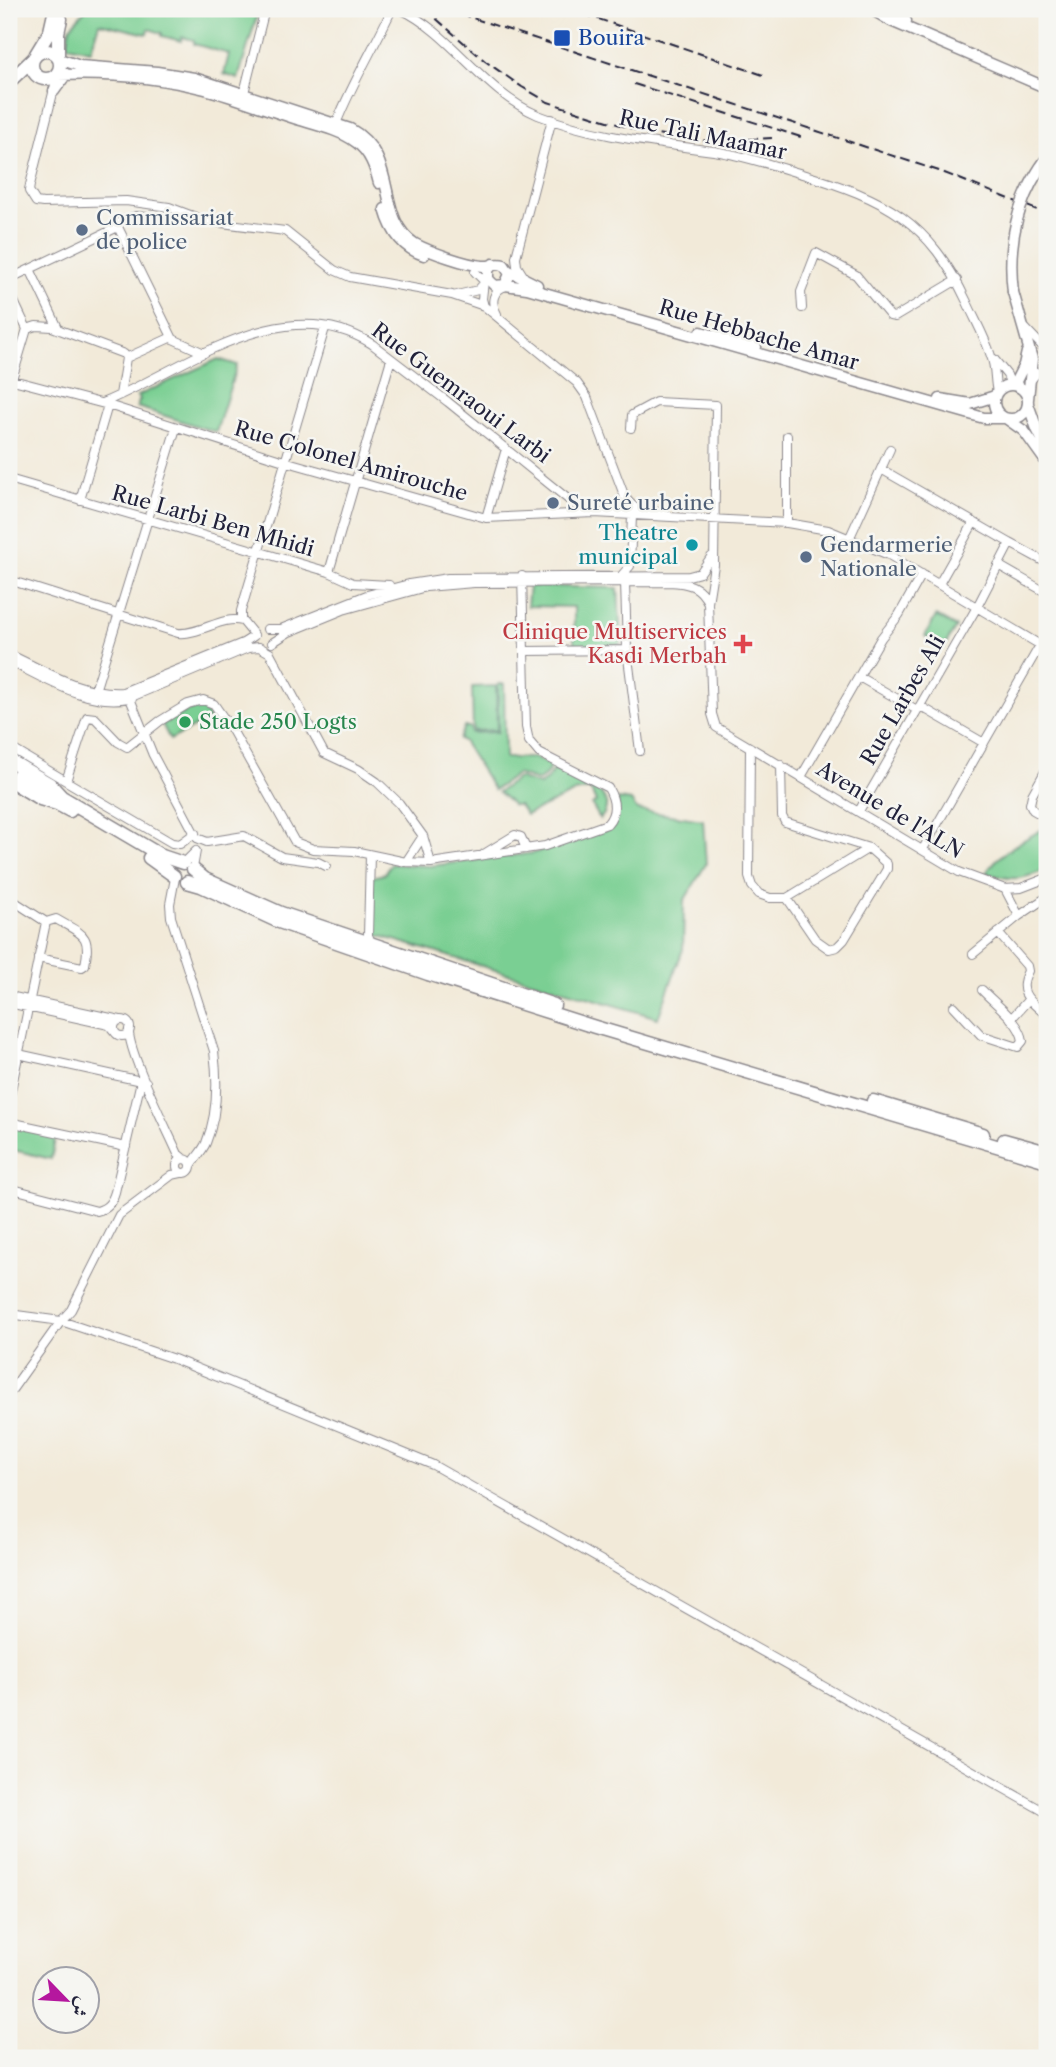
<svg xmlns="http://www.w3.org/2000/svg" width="1056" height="2067" viewBox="0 0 1056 2067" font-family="'Libre Caslon Text',Amiri,serif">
<rect width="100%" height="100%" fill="#f6f6f2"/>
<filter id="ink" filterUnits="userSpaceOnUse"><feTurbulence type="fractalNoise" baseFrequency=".0143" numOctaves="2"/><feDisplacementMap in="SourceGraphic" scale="14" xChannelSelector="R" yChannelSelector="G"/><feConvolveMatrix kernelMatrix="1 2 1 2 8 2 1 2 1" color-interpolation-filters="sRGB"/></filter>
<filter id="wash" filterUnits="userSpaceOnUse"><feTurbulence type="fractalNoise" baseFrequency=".00686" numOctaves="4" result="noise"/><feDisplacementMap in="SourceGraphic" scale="28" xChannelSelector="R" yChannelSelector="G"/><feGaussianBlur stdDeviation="1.57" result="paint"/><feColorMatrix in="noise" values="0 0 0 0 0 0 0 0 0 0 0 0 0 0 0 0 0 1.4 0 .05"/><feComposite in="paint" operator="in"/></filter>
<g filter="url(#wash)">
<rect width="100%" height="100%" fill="#f2ead9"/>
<path fill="#7acf93" stroke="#4e7867" stroke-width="2" d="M86,9H259L238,79L224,74L229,54L194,44V40L182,37L181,41L162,36V33L149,29L147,34L99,23L91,50L67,45L70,27Z
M218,359L237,365L216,432L137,407L140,399L137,396Z
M529,586L618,588L621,643L619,645H574V607L527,606Z
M936,616L956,627L944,647L925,636Z
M498,684H504L505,758H534L551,765L546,775L538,781L517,774L494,790L463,741L459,739L464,727H470L471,733L498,732Z
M496,686L497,730L473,731L472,687Z
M201,704L209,719L170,740L162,724Z
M554,768C571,775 624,792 600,819L592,805L596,802L590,789L575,792L526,815L519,805H513L498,792L518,778L540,785L549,777Z
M618,799L631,801L637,810L703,820L706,864L684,901L683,949L658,1018L377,935L375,931L372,877L384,874L391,864L430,866L534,853L613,828L617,815Z
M1045,828L1047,829V869C1024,880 1011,881 986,873C998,853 1025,839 1045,828Z
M10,1126L56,1135L51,1159L9,1149Z"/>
</g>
<g filter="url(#ink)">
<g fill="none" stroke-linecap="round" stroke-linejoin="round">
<defs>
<path id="minor" d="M400,9C453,34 483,92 538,115C596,138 659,143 720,152C748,157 775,166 802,174C886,199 929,221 967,302C975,320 985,337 991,356C996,368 994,380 997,392
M55,85L30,185L29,191L36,202L43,203L126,201L169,207L206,221L285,231L334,270L350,277L452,295L484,306L577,383L587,397L632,516L630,566L622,575
M244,93L265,9
M336,124C352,83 374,48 392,9
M200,221L136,216L121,221L118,227L173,339L204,353
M30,269L59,330
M475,272L484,281L482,299L484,306
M524,277L517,266L516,257L552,119
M9,279L118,227
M9,291L27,329
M457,295L478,290L488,279
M802,308L801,292L816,253L856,275L890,316L895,317L957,280
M497,314C490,302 493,290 506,286
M1025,328L1047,351
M27,329L36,326L52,327L124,354L126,358L120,395
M126,358L172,337
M994,359L1007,375L1011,385
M9,379L108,405L284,461L486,518L594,513L787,523L828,530L889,555L1047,649
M1031,380L1037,373L1047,369
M9,389L27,329
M102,403C183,370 283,287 372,344L448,402L574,504L589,511
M631,428L632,415L656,402L716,405L714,565L708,603L712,714L716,727L959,872L1005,889L1021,888L1047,878
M9,479L329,572L353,583L389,585
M80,500L108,405
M607,511L616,509L625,497C640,518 647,506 668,515
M486,518L506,449
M787,523V436
M850,537L890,449
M1010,543L1047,563
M998,565L1047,593
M329,572L391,359
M9,580L178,633C200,635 223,615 242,621
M625,582L627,650L640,751
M939,584L974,522
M267,629H281L367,595L409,584L448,578L689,576L700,573L711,557
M254,635L241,619V611L325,328
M272,643L289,632L343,610L426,587L474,583L669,582C688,583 700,585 708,603
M261,648L270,653L324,753L358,769L377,782L399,803L423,836L431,863
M524,651L627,650
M9,654C45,671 82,695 123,692L243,643L254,636
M9,661C46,679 87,706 129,698L248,648L259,647
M859,677L917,710
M95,691L176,428
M127,691L153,755L197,838L207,842L244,836L282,857L318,862L326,866
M920,706L984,743
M9,747L66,781
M750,747L749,877L752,886L759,894L770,898H787L869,848L785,822L782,816L781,765
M1047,768L1032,795L1030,804L1033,810L1047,818
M801,777L881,638L899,615L922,574
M859,811L977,607L1010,543L881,469
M195,833L180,844L172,843L66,781L87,717L95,718L118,742L127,747L160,721L188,704L203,700L214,704L232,730L295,842L313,849L354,851L406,862L431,863L545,846L607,824C617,813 615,800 608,788L539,753L529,741L526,727L522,576
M923,849L1047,633
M484,854L515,835L521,837L526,849
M370,855L368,935L371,943
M406,862L423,836
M184,863L196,851L193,868
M175,878L170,904L171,917L214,1051C218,1082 218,1114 206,1143C202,1152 195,1158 191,1166
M9,898L46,922L9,1100
M787,898L815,939L829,949L837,947L844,940L887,869V864L869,848
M1019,916L1047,897
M998,933L1027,966L1028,971C1016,994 1031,1001 1047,1016
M973,954L1019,916L1005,889
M38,958L82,967L85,965C92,933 81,934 56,919L46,922
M9,996L120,1020
M9,1003L109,1025L114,1031
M954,1006L981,1035L1018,1047L1023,1041C1021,1022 995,1004 982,990
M1011,1019L1029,999
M114 1028a8 8 0 1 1 16 0a8 8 0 1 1-16 0Z
M129,1029C127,1051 167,1129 178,1154L184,1159
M9,1052L141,1081
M9,1122L126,1147
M177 1166a7 7 0 1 1 14 0a7 7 0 1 1-14 0Z
M9,1188L97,1211C108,1208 112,1202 115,1192L141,1081L146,1082
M9,1314L61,1321L71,1310L119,1215L172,1175L181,1173
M9,1394L61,1321L174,1359L433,1465L1047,1813"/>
<path id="secondary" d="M871,9L891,21L1047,88
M889,9L895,16L906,21
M59,59L80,66L157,72L194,78L350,129C401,157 374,218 415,244C430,252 467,265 483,266C491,267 496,262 504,265L510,274L505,285L495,286L488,279V270L493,264
M57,75C106,73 158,77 205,89C234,97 263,108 291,117C312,124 339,129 356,142C370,152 375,167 379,183
M54,91L66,74
M385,209C391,231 402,248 424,255
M509,271L537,285
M505,285L527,288L984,418H1004
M1013,292L1032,359L1028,399
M701,332L756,347
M994 402a17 17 0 1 1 34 0a17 17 0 1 1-34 0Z
M1014,385L1024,365L1027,352
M940,399L970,404L995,396
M1028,404L1037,429L1047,449
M1007,419L1024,431L1047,463"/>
<path id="primary" d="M32 65a14 14 0 1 1 28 0a14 14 0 1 1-28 0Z
M36,54L50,31L55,9
M58,57V33L61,19
M9,82L34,58
M9,760L50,784L62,797L162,856L183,863
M18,775L52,796L55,800
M9,780L40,799L57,804L70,811
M149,858L174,876
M193,869L205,879L281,913L554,1005
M187,882L201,886L279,922L428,974L595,1027L1047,1161
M873,1101L983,1134
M1004,1140L1047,1152"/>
</defs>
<use href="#minor" stroke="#8a868a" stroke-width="10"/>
<use href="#secondary" stroke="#8a868a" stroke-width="13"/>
<use href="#primary" stroke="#8a868a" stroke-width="15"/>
<use href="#minor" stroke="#fff" stroke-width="8"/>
<use href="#secondary" stroke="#fff" stroke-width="10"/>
<use href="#primary" stroke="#fff" stroke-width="12"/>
<path stroke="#22223b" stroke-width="2" stroke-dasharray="10 5" stroke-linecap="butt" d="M425,9L485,61L522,87L548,102L636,130L684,139L711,141L772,138
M445,9L942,172L1047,214
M569,9L766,76
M634,84L804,138"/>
<defs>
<path id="secondary-bridge" d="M1013,292C1007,243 1017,198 1047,158"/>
</defs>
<use href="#secondary-bridge" stroke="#8a868a" stroke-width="13" stroke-linecap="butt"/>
<use href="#secondary-bridge" stroke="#fff" stroke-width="10"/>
</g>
</g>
<rect fill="#1a4fb4" stroke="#f6f6f2" stroke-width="2.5" x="553" y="29" width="18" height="18" rx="3.5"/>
<g fill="#5c6f8a" stroke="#f6f6f2" stroke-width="2.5">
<circle cx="82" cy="230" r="7"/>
<circle cx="553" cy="503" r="7"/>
<circle cx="806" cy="557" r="7"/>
</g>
<circle fill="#0f9aa8" stroke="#f6f6f2" stroke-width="2.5" cx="692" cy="545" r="7"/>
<path fill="#e0444e" stroke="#f6f6f2" stroke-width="2.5" d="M739.5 633.5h7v7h7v7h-7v7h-7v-7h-7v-7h7z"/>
<circle fill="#2e9e5b" stroke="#f6f6f2" stroke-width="2.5" cx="185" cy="722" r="7"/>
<g text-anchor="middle" stroke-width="5" stroke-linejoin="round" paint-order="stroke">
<g font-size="21" fill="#164399" stroke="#f6f6f2" text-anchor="start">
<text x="578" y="45">Bouira</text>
</g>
<g font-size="21" fill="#22223b" stroke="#f6f6f2">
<text transform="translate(703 135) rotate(12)" y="7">Rue Tali Maamar</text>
<text transform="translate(759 335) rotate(16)" y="7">Rue Hebbache Amar</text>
<text transform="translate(461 393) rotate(37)" y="7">Rue Guemraoui Larbi</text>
<text transform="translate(351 461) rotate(16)" y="7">Rue Colonel Amirouche</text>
<text transform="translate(213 521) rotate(16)" y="7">Rue Larbi Ben Mhidi</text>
<text transform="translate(903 700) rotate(-60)" y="7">Rue Larbes Ali</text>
<text transform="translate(890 810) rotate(31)" y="7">Avenue de l'ALN</text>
</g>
<g font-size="21" fill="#4e5e75" stroke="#f6f6f2" text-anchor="start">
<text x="96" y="225">Commissariat<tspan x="96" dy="24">de police</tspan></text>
<text x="567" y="510">Sureté urbaine</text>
<text x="820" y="552">Gendarmerie<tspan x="820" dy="24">Nationale</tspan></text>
</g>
<g font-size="21" fill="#0d838f" stroke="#f6f6f2" text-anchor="end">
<text x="678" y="540">Theatre<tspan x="678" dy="24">municipal</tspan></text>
</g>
<g font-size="21" fill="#be3a42" stroke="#f6f6f2" text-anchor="end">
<text x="727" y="639">Clinique Multiservices<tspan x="727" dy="24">Kasdi Merbah</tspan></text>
</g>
<g font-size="21" fill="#27864d" stroke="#f6f6f2" text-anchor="start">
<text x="199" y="729">Stade 250 Logts</text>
</g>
</g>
<rect width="1056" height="2067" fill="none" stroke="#f6f6f2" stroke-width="35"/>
<g transform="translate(66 2000) rotate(115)"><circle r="33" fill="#f6f6f2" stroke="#a1a1a9" stroke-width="2"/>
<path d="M0-5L12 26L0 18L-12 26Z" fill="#b5179e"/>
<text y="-10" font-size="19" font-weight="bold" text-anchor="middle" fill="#22223b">ش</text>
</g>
</svg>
